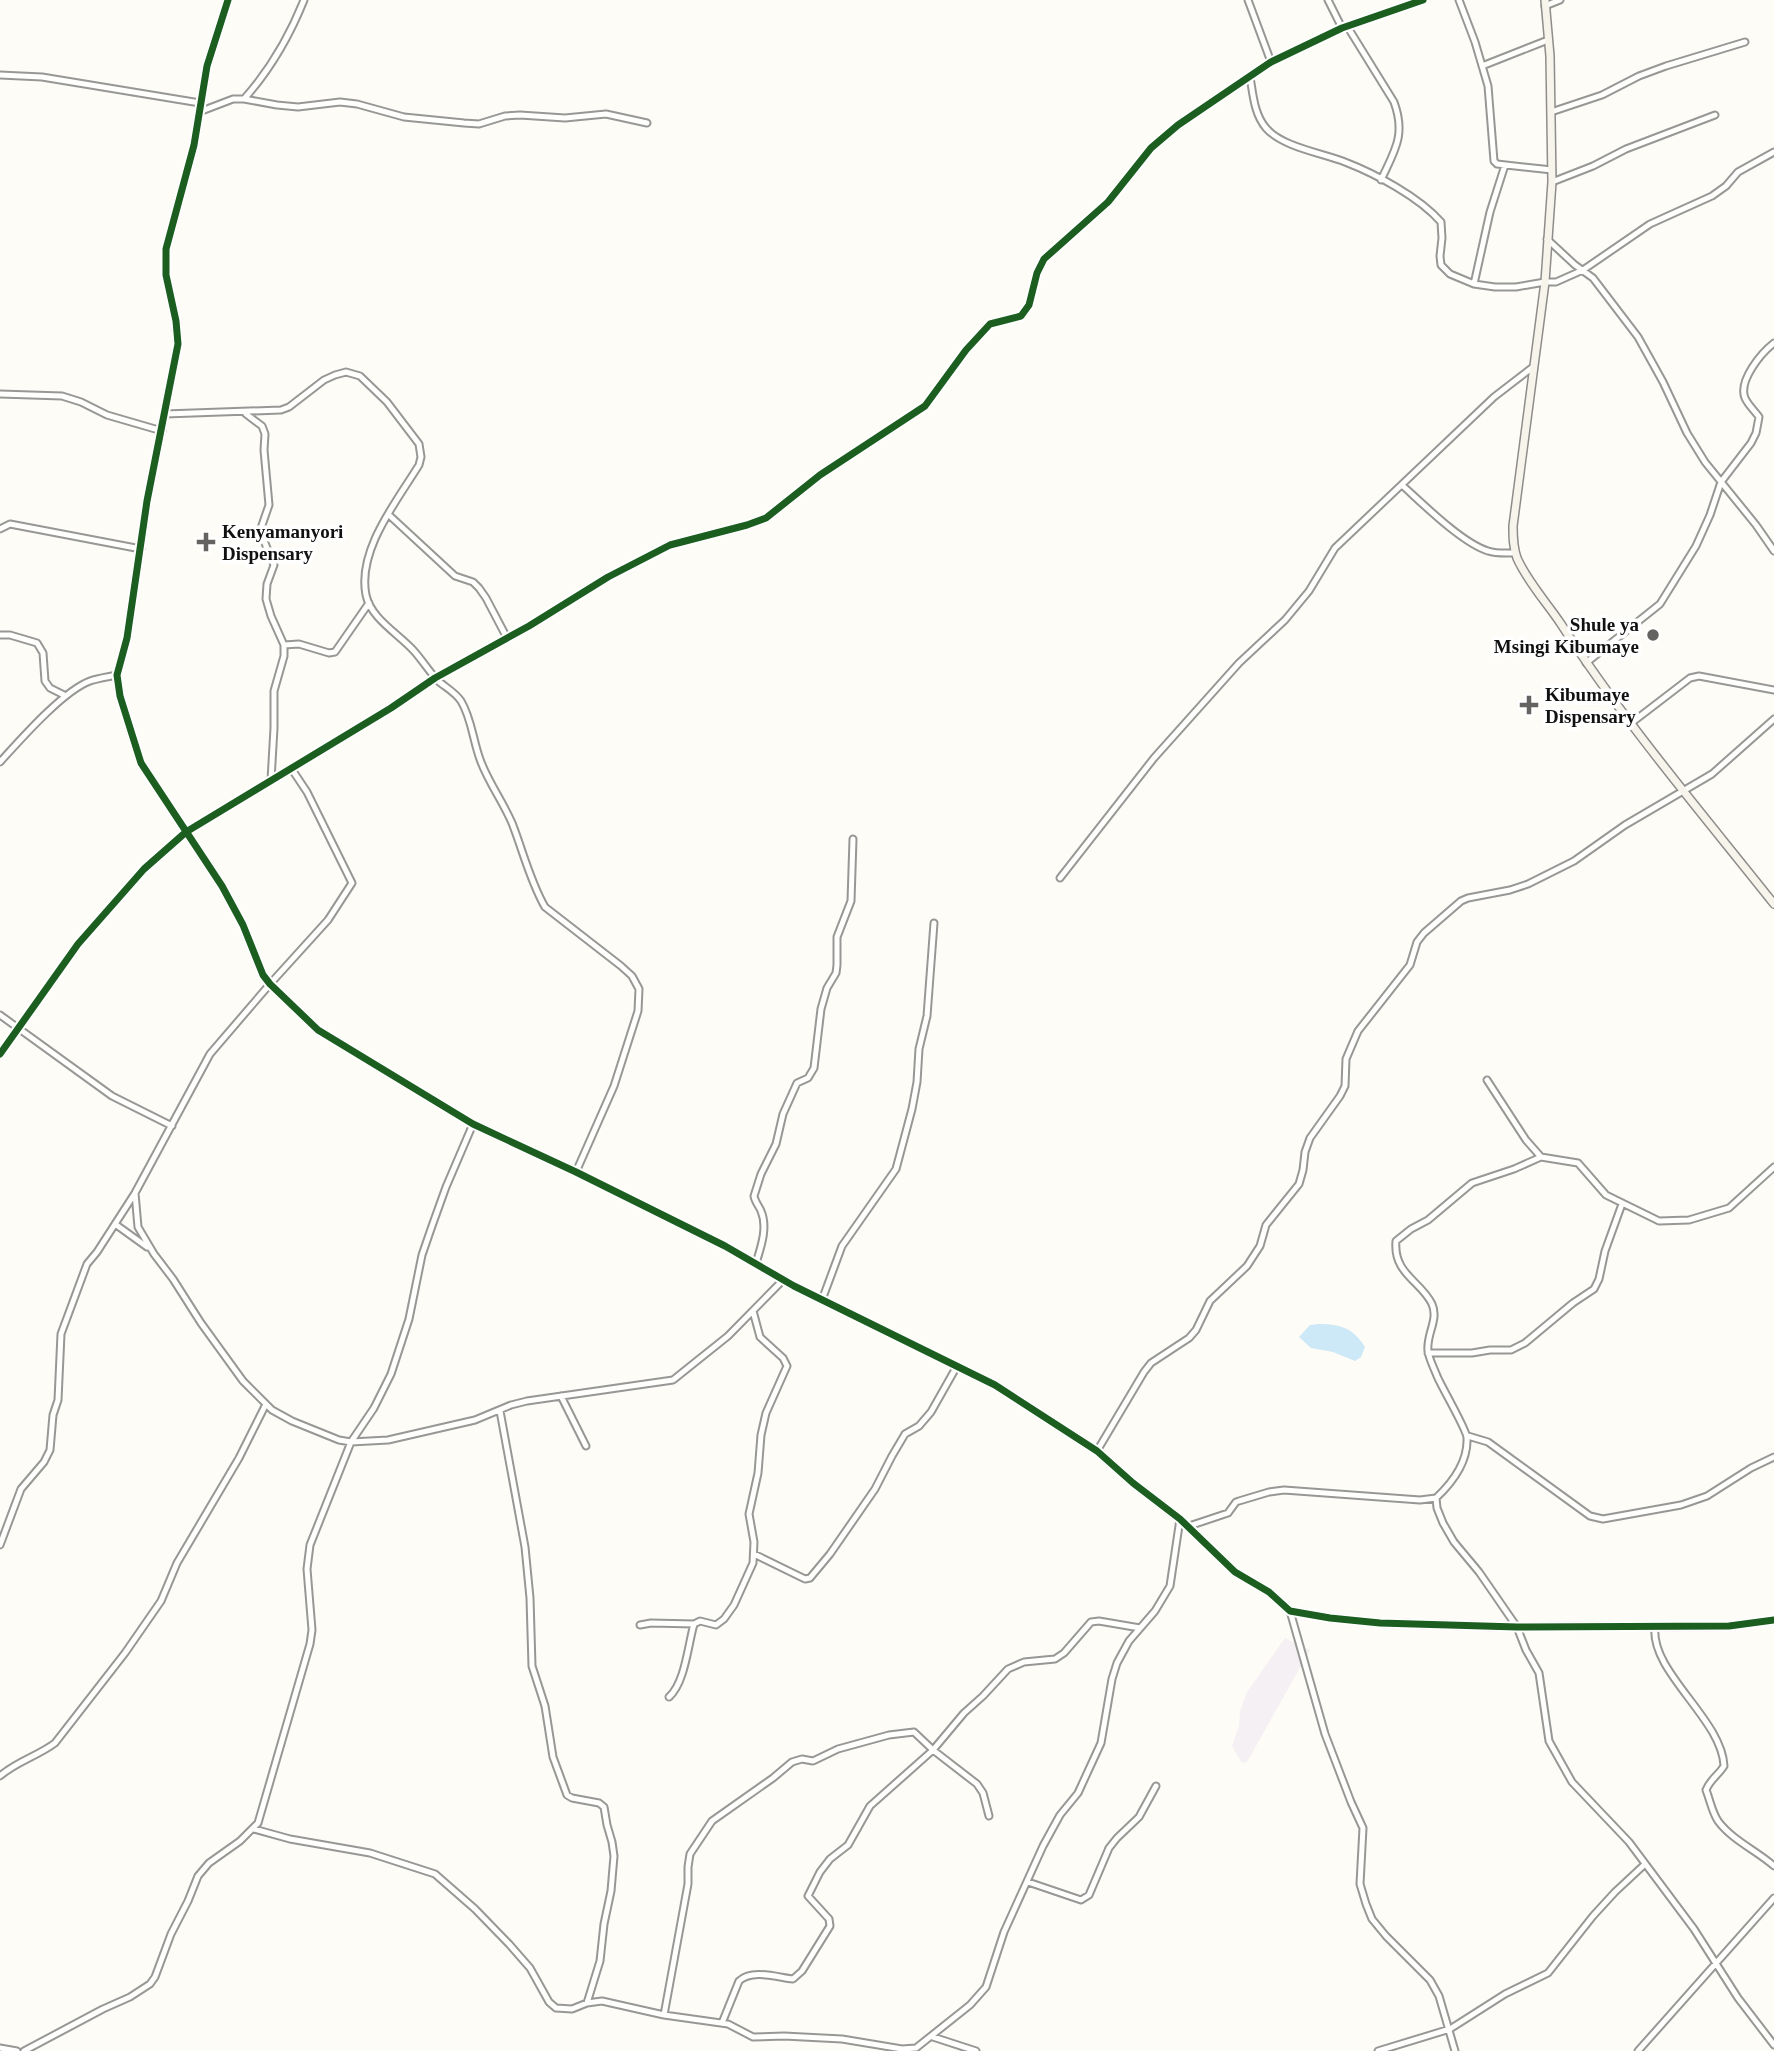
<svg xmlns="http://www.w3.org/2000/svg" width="1774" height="2051" viewBox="0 0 1774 2051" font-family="'Times New Roman',serif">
<rect width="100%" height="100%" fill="#fdfcf7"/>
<path fill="#f5f0f3" d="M1285,1638L1310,1650L1247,1762L1242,1763L1232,1746L1239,1726L1240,1711L1247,1692Z"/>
<path fill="#cde8f7" d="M1318,1324C1341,1324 1353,1328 1365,1347L1361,1357L1355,1361L1333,1352L1311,1348L1299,1337L1310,1325Z"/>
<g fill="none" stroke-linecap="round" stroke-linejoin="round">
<defs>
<path id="minor" d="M1248,0L1271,62
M1328,0L1342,28
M1459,0L1475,42L1488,86L1494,161L1497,164L1552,170
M1545,6L1560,0
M1347,26L1394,102C1406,135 1395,150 1381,180
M1482,66L1548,40
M0,75L42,77L200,103
M1250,77C1253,94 1254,114 1266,128C1282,147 1322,153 1345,162C1376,174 1419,197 1441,222L1442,238L1440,256L1441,265L1450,274L1474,284L1495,287H1516L1545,282H1556L1583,270L1650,224L1712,196L1726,186L1738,172L1774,152
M244,99C269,71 290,35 304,0
M199,112L233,99H244L277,105L298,107L340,102L357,104L404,117L464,123L479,124L505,116L520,115L565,118L606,114L647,123
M1551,112L1602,95L1639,76L1666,66L1745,42
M1552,182L1593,166L1626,149L1715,115
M1547,239L1575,265L1593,278L1638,337L1663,382L1687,433L1705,462L1756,525L1774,551
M1474,284L1490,212L1505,165
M0,394L62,396L81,402L107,415L162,431
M165,414L281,410L289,407L324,380L335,375L346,372L360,376L387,402L419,444L421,457L419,465C397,501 357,550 366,595C371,619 399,634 414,651C422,660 429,671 437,680C445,687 455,692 461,701C472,719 473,742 481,762C489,783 503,802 512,823C523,851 530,881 545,907L621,966L632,976L639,989L638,1011L614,1086L576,1172
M246,414L262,426L265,434L264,450L269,505L260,531L274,565L267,584L266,599L271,616L284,645V656L274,691V728L271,780
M1402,485C1423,504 1462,543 1488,551C1497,554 1506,553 1515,553
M389,515L455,576L473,582L479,588L486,598L507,638
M0,529L10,524L141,549
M0,635H10L37,643L43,653L45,681L50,688L66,696
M284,645L299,644L329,653L335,652L369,603
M1586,663L1660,604L1696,546L1710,515L1721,482L1751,443L1756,433L1759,417C1755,411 1748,405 1745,398C1738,381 1761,353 1774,343
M1630,724L1690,678L1699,676L1774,690
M0,762C21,739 63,691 90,681C99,678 108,677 117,675
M1060,878L1154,758L1239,663L1285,620L1309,591L1335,548L1494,397L1533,367
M0,1015L112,1096L172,1126
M0,1054L78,944L144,869L186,832L391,708L435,678L529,626L608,577L670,545L747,525L766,518L820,475L925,406L966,350L990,324L1021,316L1029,305L1037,273L1044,259L1108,202L1151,148L1178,125L1271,62L1342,28L1423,0
M1487,1080L1526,1140L1541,1157L1578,1163L1606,1195L1659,1221L1689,1220L1729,1208L1774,1167
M1541,1157L1514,1169L1472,1183L1428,1220L1411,1229L1396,1241C1393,1274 1421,1281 1432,1304C1439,1320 1426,1334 1428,1351C1429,1359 1434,1368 1437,1376C1442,1388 1467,1430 1467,1438C1468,1462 1452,1483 1436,1498L1437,1508L1443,1523L1454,1542L1479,1572L1517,1627L1526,1650L1539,1673L1549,1741L1572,1782L1629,1842L1694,1929L1738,1998L1774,2045
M135,1193L138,1227L154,1254L173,1279L201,1323L243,1381L272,1410L292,1421L339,1440L351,1442L388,1440L475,1420L511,1405L527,1401L673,1380L728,1336L783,1280
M115,1224L147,1247
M756,1263C761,1247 768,1227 761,1211C759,1206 755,1202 754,1196L761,1174L776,1144L783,1114L797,1083L808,1078L814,1068L821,1009L827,988L836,973L837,965V937L851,901L853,839
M822,1300L842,1246L896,1169L912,1109L917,1082L919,1049L927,1016L934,923
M1428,1353H1472L1490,1350H1511L1525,1343L1573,1303L1594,1289L1599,1279L1605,1251L1622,1204
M561,1396L586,1446
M500,1411L525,1547L530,1598L532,1666L545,1706L553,1757L567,1795L572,1798L599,1803L604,1807L607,1825L612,1842L614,1856L611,1891L604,1924L600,1961L587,2003
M1468,1436L1488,1442L1590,1516L1603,1519L1681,1505L1707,1496L1751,1468L1774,1457
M1097,1451L1144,1372L1151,1363L1189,1338L1196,1330L1210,1301L1247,1266L1260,1246L1266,1225L1299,1184L1303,1170L1305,1152L1310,1138L1340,1096L1345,1086L1346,1059L1358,1031L1410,965L1417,942L1424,933L1461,901L1468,898L1510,890L1528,884L1574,861L1625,825L1712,774L1774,719
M1189,1526L1228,1513L1236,1502L1239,1501L1269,1492L1284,1490L1420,1500L1436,1498
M0,1545L21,1489L44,1462L50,1450L53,1415L58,1400L61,1334L87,1264L97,1252L135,1193L210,1054L270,984L328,920L352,883L307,792L291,768
M754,1554L805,1579L810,1578L830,1554L875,1489L892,1456L905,1434L919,1426L931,1412L957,1366
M1290,1611L1325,1734L1351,1802L1363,1828L1360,1884L1366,1904L1372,1919L1386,1936L1430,1980L1439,1996L1455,2051
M640,1625L651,1623L694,1624
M1655,1627C1650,1672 1722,1719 1724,1766C1718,1776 1711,1778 1706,1790C1710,1800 1712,1812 1718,1821C1732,1840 1757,1851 1774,1866
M669,1697C685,1683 688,1645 694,1624L700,1621L716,1625L724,1619L734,1605L753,1563L754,1542L749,1514L758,1473L761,1435L766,1413L787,1366L783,1358L760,1337L753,1311
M0,1776C17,1761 38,1756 55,1743L125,1653L161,1601L177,1563L239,1458L266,1404
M254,1829L290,1839L370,1853L435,1874L475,1909L509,1944L530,1968L549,2002L556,2008L572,2009L587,2003L602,2001L664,2015L728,2024L753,2037L784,2036L842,2039L902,2049L916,2048L970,2005L986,1987L1004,1932L1043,1846L1060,1815L1078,1793L1101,1743L1112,1679L1117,1663L1129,1641L1155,1611L1170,1586L1180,1519
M1028,1882L1081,1900L1089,1895L1109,1848L1117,1838L1139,1817L1156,1786
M664,2015L688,1884V1867L690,1854L712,1821L773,1778L792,1762L802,1759L813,1761L838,1749L889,1735L914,1732L933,1750L977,1784L983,1793L989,1816
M722,2023L739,1981C752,1969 776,1977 793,1979L802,1971L830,1926L829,1919L808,1896L820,1872L830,1859L848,1845L870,1806L933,1750L964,1713L983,1696L1008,1669L1024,1662L1055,1659L1064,1653L1091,1622L1099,1621L1140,1628
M933,2037L976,2051
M0,2048L17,2051
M24,2051L103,2009L130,1997L150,1984L155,1977L171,1934L188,1901L198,1876L209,1863L240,1841L258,1823L310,1644L312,1630L307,1569L310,1545L351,1442L374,1408L391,1374L409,1319L422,1255L432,1226L446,1187L473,1124
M1378,2051L1450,2029L1505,1994L1548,1973L1593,1916L1615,1892L1644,1865
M1638,2051L1774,1898"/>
<path id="tertiary" d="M228,0L207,66L194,145L166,249V275L176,321L178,344L147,501L127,638L117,675L120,696L141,763L222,886L243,925L263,975L270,984L318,1030L473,1124L576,1172L725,1246L794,1286L995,1385L1097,1451L1133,1483L1180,1519L1235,1572L1269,1592L1290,1611L1330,1618L1380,1623L1517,1627L1729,1626L1774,1620"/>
<path id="secondary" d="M1545,0L1550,56L1552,182L1545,282L1513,526C1513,537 1513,547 1517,558C1527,581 1547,603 1561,624C1625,723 1701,812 1774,904"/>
</defs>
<use href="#minor" stroke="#979795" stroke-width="9"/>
<use href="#tertiary" stroke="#979795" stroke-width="10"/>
<use href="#secondary" stroke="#8e8d8b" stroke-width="10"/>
<use href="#minor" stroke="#fffffe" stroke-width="5"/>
<use href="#tertiary" stroke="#fffffe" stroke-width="6"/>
<use href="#secondary" stroke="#f6f4eb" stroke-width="7"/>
<defs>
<path id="cycleway" d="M228,0L207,66L194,145L166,249V275L176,321L178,344L147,501L127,638L117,675L120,696L141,763L222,886L243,925L263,975L270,984L318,1030L473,1124L576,1172L725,1246L794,1286L995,1385L1097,1451L1133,1483L1180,1519L1235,1572L1269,1592L1290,1611L1330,1618L1380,1623L1517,1627L1729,1626L1774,1620
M0,1054L78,944L144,869L186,832L391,708L435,678L529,626L608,577L670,545L747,525L766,518L820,475L925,406L966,350L990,324L1021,316L1029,305L1037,273L1044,259L1108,202L1151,148L1178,125L1271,62L1342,28L1423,0"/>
</defs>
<use href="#cycleway" stroke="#fff" stroke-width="11"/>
<use href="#cycleway" stroke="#1b5e20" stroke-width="7"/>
</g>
<g fill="#646362" stroke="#fff" stroke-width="2.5">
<path d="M202.5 531.5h7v7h7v7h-7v7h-7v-7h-7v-7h7z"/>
<circle cx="1653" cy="635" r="7"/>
<path d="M1525.5 694.5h7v7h7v7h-7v7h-7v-7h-7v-7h7z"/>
</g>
<g text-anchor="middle" stroke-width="7" stroke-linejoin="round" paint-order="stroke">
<g font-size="19" font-weight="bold" fill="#111" stroke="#fff" text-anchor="start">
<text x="222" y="538">Kenyamanyori<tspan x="222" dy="22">Dispensary</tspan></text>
<text x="1639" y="631" text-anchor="end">Shule ya<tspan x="1639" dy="22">Msingi Kibumaye</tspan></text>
<text x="1545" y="701">Kibumaye<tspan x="1545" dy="22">Dispensary</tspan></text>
</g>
</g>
</svg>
